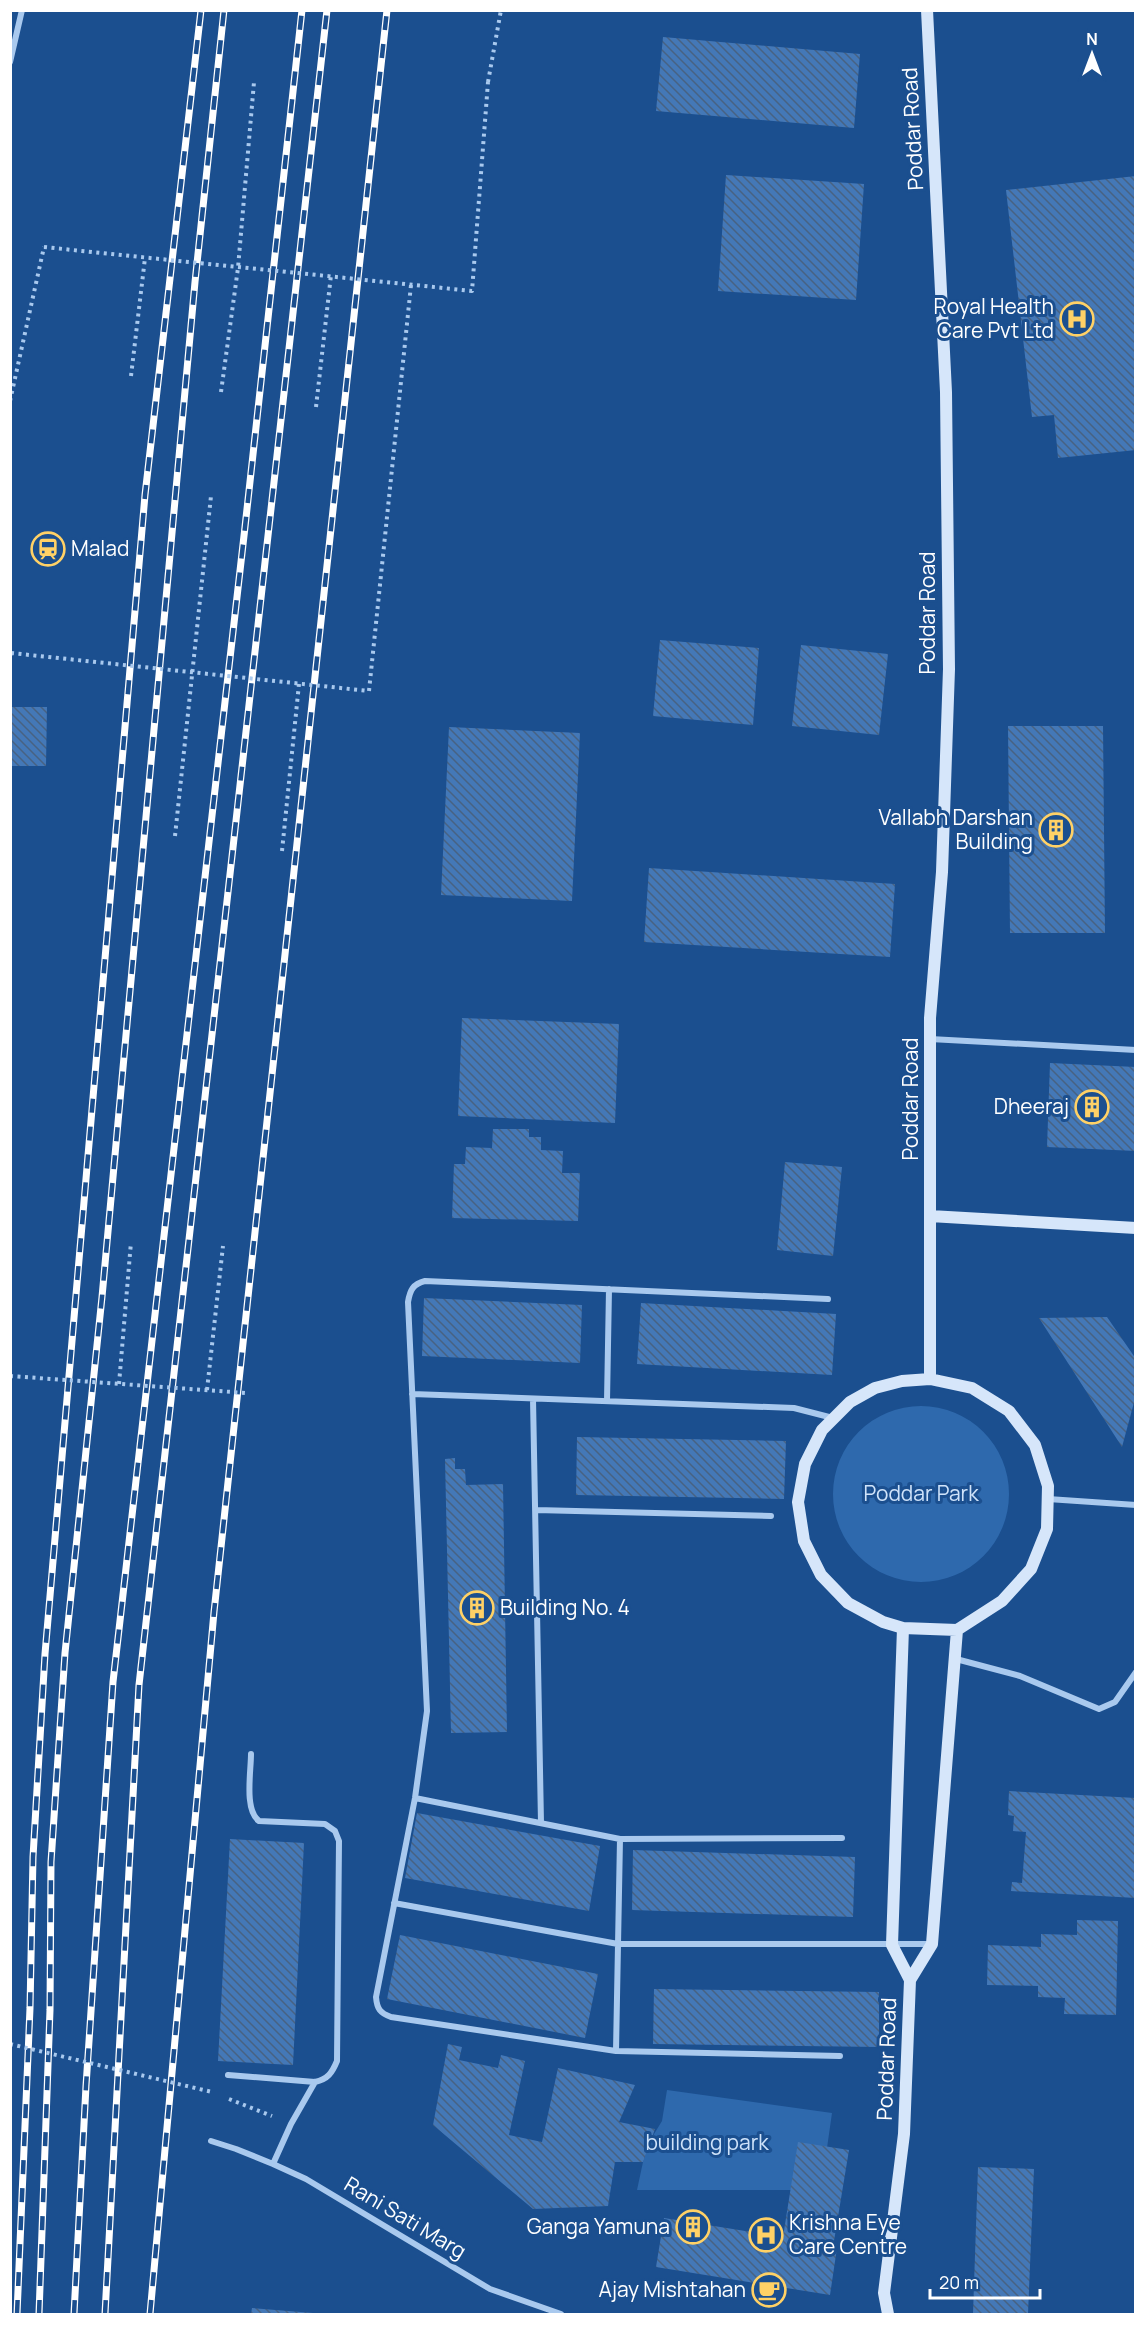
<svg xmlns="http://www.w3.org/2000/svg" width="1146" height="2325" viewBox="0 0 1146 2325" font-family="Manrope,sans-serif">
<defs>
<pattern id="building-back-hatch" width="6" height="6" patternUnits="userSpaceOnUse" patternTransform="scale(1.5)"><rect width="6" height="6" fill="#4478b7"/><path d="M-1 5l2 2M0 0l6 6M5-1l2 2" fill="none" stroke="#486282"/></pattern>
</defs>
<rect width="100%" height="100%" fill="#1b4f8f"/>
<path fill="#2e69ad" d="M833 1494a88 88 0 1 1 176 0a88 88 0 1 1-176 0Z
M667,2090L832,2113L821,2190H637L643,2162L651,2139L662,2121Z"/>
<path fill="url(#building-back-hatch)" d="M663,37L860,54L854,128L656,111Z
M726,175L864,184L856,300L718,291Z
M1136,176V450L1058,458L1054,415L1032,417L1006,190Z
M660,640L759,648L753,725L653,716Z
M801,645L888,654L879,735L792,726Z
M10,707H47L46,766H10Z
M1008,726H1103L1105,933H1010Z
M449,727L580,733L572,901L441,895Z
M649,868L895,884L890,957L644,942Z
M462,1018L619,1024L615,1123L458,1116Z
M1050,1063L1136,1067V1151L1047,1147Z
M493,1129H529V1137H541V1150L563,1151L562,1173H580L578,1221L452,1218L454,1164H465L466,1147L492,1148Z
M785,1162L842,1167L833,1256L777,1250Z
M424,1298L582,1305L580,1363L422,1356Z
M641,1303L836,1314L832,1375L637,1364Z
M1107,1317L1136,1359V1395L1122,1447L1039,1318Z
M577,1437L786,1441L784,1499L576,1495Z
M455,1458V1469H465L466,1485L503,1484L507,1732L451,1733L445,1459Z
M1009,1791L1136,1798V1898L1011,1891L1012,1882L1022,1883L1026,1832L1013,1831L1014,1816L1008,1815Z
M417,1813L600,1846L589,1911L405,1878Z
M230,1839L304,1843L293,2065L218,2061Z
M633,1850L855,1857L853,1917L632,1910Z
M1077,1920L1118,1921L1116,2015L1064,2014L1065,1998L1038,1997V1986L987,1985L988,1945L1041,1947V1934L1077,1935Z
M400,1935L598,1974L585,2038L387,1999Z
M654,1989L879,1992V2047L653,2044Z
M448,2044L462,2047L459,2060L498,2068L501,2055L525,2061L509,2135L542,2142L558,2068L635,2085L619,2122L655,2129L643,2162H615L608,2206L533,2209L433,2125Z
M798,2142L849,2150L833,2247L837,2248L830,2295L656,2267L664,2218L783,2237Z
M978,2167L1034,2169L1028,2314H973Z
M252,2308L313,2313V2314H251Z"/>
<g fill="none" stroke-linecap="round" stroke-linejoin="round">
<path stroke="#a9c9ee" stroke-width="4" stroke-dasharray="3 4.5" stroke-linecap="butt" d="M488,82L501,10
M131,376L145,258
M221,392L238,268L254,82
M10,401L44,247
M316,407L331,275
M10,656L11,653
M369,691L411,285
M175,836L211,496
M282,851L299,684
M119,1384L131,1242
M207,1390L223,1246
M229,2099L272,2116"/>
<path stroke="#a9c9ee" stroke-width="6" d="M10,62L22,10
M930,1039L1136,1050
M828,1299L425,1281C413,1284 410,1290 408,1302L427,1711L415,1798L376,1997C377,2009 380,2013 391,2017L616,2051L840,2056
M412,1394L794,1408L833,1418
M533,1399L541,1823
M607,1401L609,1289
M1048,1499L1136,1505
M536,1510L771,1516
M956,1659L1020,1676L1099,1709L1115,1702L1136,1672
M415,1798L620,1839L842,1838
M394,1903L618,1944H932
M616,2051L620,1839
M228,2075L315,2082C328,2079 332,2073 337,2061L339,1841L335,1831L325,1824L259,1821C244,1810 251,1772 251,1754
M315,2082L291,2124L273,2164L306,2179L490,2289L561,2314
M211,2141L236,2149L273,2164"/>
<path stroke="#d6e6fa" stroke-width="12" d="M927,10L946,392L949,669L942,872L930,1018V1379
M930,1216L1136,1228
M930,1379L972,1388L1009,1411L1035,1445L1048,1486L1047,1529L1031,1569L1002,1601L957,1630L903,1628L883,1622L848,1603L821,1575L804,1541L798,1502L805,1464L822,1430L850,1402L875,1388L902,1381Z
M910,1980L932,1944L957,1630
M888,2314L884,2293L904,2134L910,1980L892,1945L903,1628"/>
<defs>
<path id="rail" d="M17,2314L30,2008L33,1857L45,1654L145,495L201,10
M39,2314L50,2010L51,1862L65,1653L102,1297L195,282L224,10
M74,2314L86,2086L113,1682L245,527L302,10
M105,2314L139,1685L327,10
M150,2314L214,1612L387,10"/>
</defs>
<use href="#rail" stroke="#fff" stroke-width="7"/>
<use href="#rail" stroke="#1b4f8f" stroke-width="4.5" stroke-dasharray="14" stroke-linecap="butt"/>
<path stroke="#a9c9ee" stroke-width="4" stroke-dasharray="3 4.5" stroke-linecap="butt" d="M44,247C187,262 329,276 472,291L488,82
M11,653L369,691
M10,1376L246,1393
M10,2044L212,2092"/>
</g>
<defs>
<symbol id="hospital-ring" viewBox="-11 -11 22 22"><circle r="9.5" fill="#1b4f8f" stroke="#ffd166" stroke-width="1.5"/><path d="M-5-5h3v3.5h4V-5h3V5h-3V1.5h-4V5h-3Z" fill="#ffd166"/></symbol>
<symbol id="station-ring" viewBox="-11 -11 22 22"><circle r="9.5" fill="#1b4f8f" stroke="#ffd166" stroke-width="1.5"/><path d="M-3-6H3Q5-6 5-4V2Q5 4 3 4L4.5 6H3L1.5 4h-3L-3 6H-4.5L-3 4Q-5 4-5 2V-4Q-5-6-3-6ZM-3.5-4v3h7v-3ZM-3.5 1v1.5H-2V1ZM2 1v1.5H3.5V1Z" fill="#ffd166"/></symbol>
<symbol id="building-ring" viewBox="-11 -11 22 22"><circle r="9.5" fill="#1b4f8f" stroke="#ffd166" stroke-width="1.5"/><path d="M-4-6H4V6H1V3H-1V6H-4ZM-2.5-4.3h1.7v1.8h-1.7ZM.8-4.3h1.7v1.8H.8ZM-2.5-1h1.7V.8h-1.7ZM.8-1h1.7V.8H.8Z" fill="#ffd166"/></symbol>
<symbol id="cafe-ring" viewBox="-11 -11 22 22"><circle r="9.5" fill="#1b4f8f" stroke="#ffd166" stroke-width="1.5"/><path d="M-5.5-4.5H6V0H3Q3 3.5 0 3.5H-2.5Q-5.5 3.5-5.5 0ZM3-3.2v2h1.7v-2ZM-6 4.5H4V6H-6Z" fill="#ffd166"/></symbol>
</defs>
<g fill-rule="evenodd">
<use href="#hospital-ring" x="1058" y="300" width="38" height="38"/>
<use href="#station-ring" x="29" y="530" width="38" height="38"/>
<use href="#building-ring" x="1037" y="811" width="38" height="38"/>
<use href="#building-ring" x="1073" y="1088" width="38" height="38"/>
<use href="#building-ring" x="458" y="1589" width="38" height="38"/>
<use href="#building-ring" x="674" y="2208" width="38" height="38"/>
<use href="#hospital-ring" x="747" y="2216" width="38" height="38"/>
<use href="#cafe-ring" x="750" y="2271" width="38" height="38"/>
</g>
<g text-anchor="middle" stroke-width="6" stroke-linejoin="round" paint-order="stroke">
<g font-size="21" fill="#fff" stroke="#1b4f8f">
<text transform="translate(913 129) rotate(-93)" y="7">Poddar Road</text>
<text transform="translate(928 613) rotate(-90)" y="7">Poddar Road</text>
<text transform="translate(911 1099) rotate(-90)" y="7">Poddar Road</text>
<text transform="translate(887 2059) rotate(-88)" y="7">Poddar Road</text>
<text transform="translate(405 2218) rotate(31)" y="7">Rani Sati Marg</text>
</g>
<g font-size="21" fill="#fff" stroke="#1b4f8f" text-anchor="end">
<text x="1054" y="314">Royal Health<tspan x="1054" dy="24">Care Pvt Ltd</tspan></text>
<text x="71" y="556" text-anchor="start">Malad</text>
<text x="1033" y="825">Vallabh Darshan<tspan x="1033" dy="24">Building</tspan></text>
<text x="1069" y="1114">Dheeraj</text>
<text x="500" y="1615" text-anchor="start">Building No. 4</text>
<text x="789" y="2230" text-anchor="start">Krishna Eye<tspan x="789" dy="24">Care Centre</tspan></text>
<text x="670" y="2234">Ganga Yamuna</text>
<text x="746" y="2297">Ajay Mishtahan</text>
</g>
<g font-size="21" fill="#cfe3fa" stroke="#1b4f8f">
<text x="921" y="1501">Poddar Park</text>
<text x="707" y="2150">building park</text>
</g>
</g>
<rect width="1146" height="2325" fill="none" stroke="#ffffff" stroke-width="24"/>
<g transform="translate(1092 54)" stroke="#1b4f8f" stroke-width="4.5" paint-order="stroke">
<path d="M0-4.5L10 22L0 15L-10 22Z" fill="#ffffff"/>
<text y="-9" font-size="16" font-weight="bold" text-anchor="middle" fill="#ffffff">N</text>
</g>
<path d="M930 2289v9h110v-9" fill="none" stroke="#ffffff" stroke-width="3"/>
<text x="939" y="2289" font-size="18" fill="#ffffff" stroke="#1b4f8f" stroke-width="4.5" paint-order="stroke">20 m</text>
</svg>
